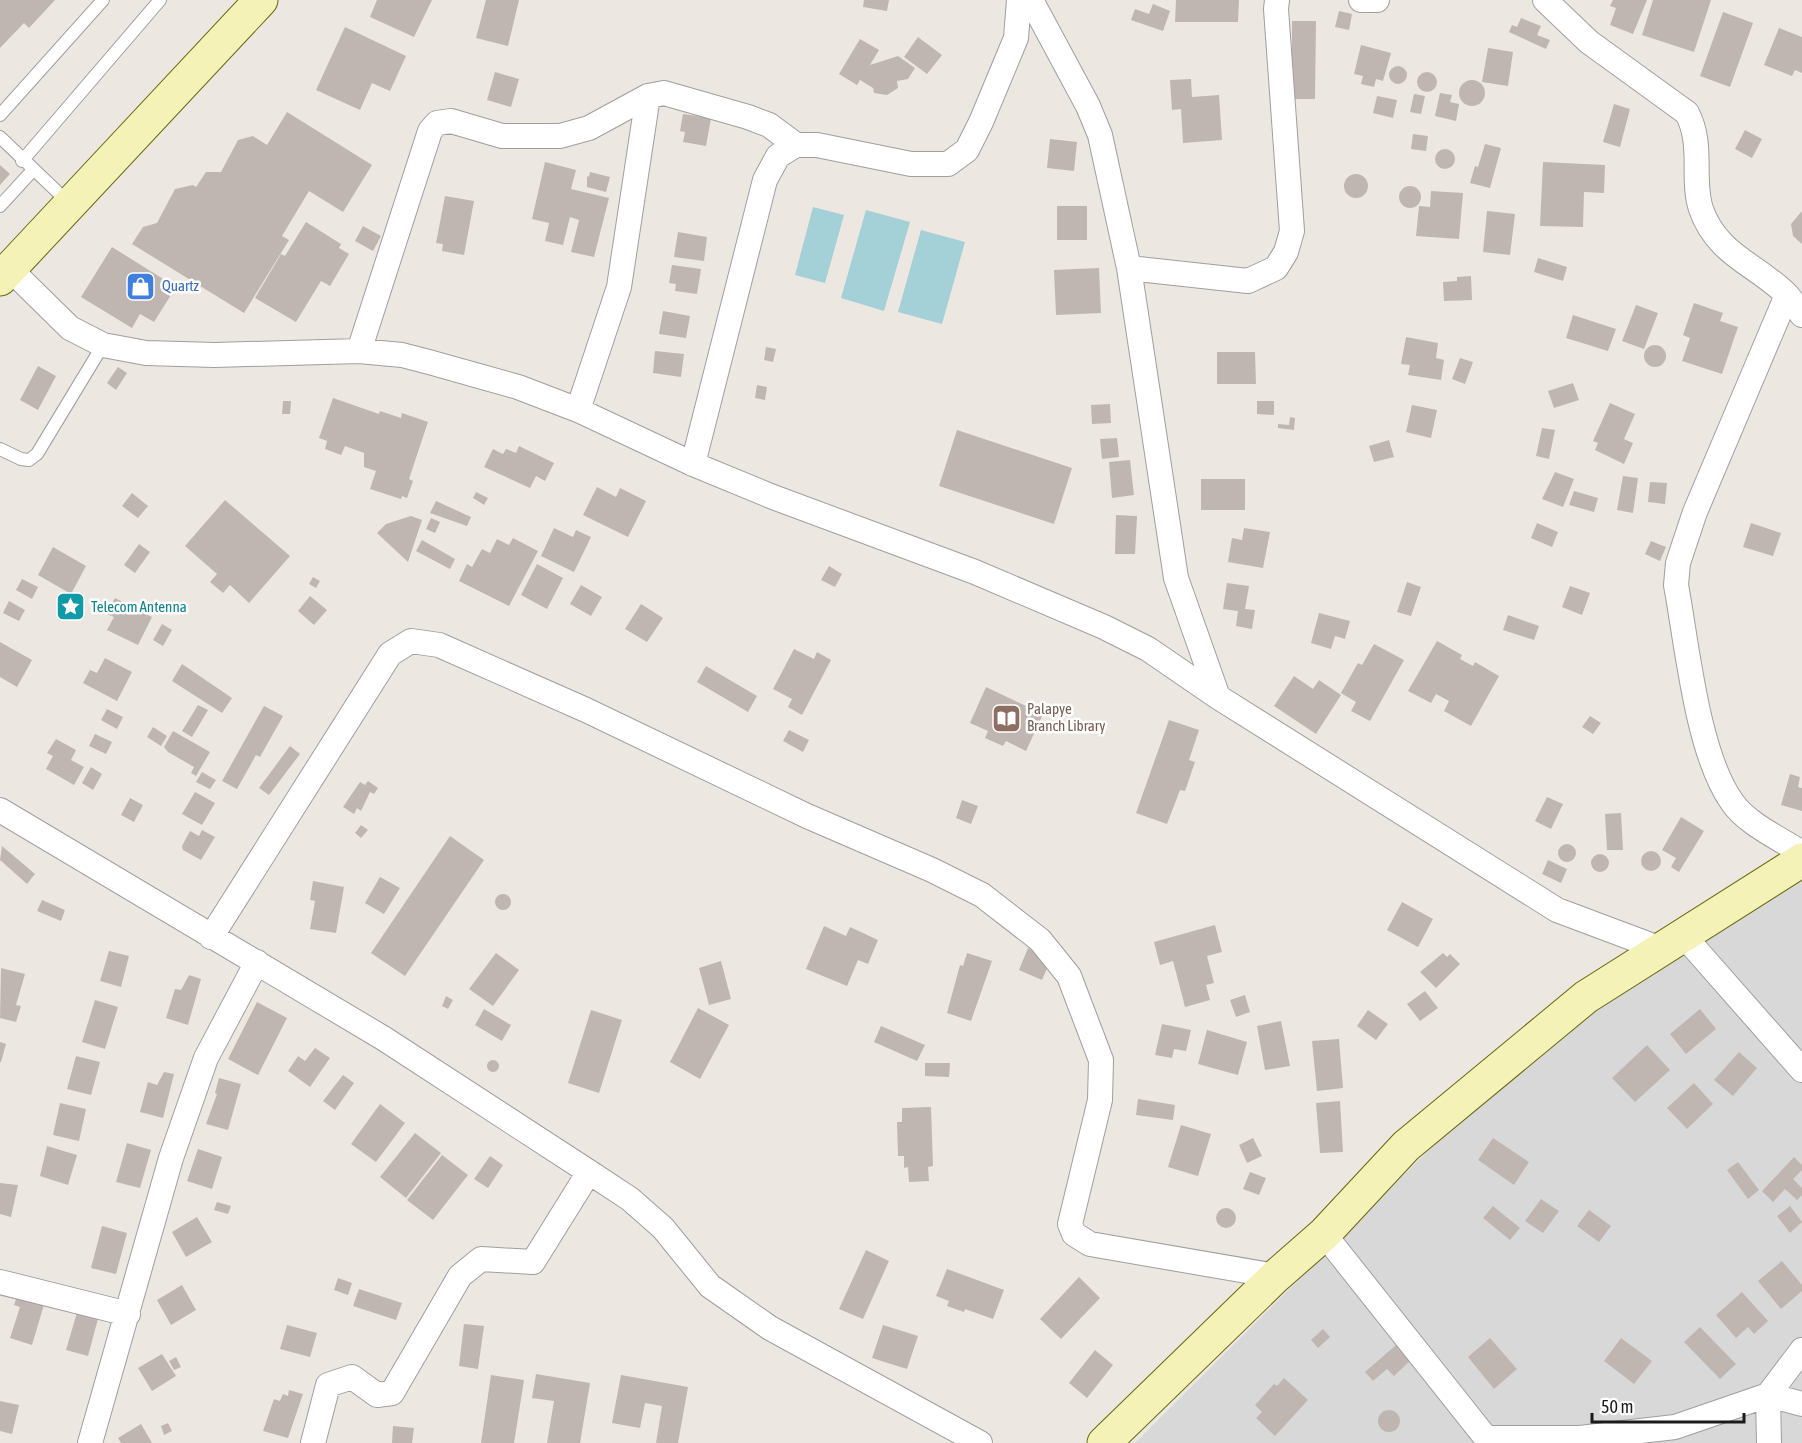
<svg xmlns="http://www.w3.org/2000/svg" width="1802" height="1443" viewBox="0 0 1802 1443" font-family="'Asap Condensed',sans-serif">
<rect width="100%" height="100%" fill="#ece7e1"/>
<path fill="#d9d8d8" d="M1802,874V1443H1135L1496,1083L1644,975Z"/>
<path fill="#a4d0d7" d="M813,207L844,215L825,283L795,275Z
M866,210L910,222L884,311L841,298Z
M921,230L965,242L942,324L898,312Z"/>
<path fill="#c0b6b1" d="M0,0H55L29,28L24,23L0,48Z
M377,0H432L414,37L370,17Z
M486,0H519L508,46L476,38Z
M864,0H889L887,11L863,7Z
M1176,0H1239L1238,22H1175Z
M1613,0H1647L1633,34L1610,25L1616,8L1610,6Z
M1653,0H1711L1694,52L1642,35Z
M1153,4L1170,11L1163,31L1131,20L1135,9L1149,14Z
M1339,11L1352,14L1349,30L1335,27Z
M1723,12L1753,23L1730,87L1700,76Z
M1521,18L1541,26L1537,35L1550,40L1546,49L1509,32L1512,25L1517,27Z
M1292,21H1316L1315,99H1292Z
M345,27L406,56L390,91L372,83L360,110L316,90Z
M1779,28L1802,37V73L1795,70L1792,76L1764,65Z
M918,37L942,55L927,74L904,57Z
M860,39L879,50L870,65L898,56L915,68L908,79L897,81L898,88L887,95L874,93L873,88L860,80L857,85L839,74Z
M1361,45L1391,53L1383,81L1376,79L1374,87L1361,84L1363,76L1354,74Z
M1488,48L1513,52L1508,86L1482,82Z
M1389 75a9 9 0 1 1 18 0a9 9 0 1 1-18 0Z
M1417 82a10 10 0 1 1 20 0a10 10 0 1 1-20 0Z
M495,72L519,79L511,107L487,100Z
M1191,79L1192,97L1219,95L1222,140L1183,143L1181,109L1172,110L1170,80Z
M1459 93a13 13 0 1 1 26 0a13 13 0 1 1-26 0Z
M1440,93L1452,95L1450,102L1459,104L1456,121L1435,116Z
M1414,94L1425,96L1421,114L1410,112Z
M1377,96L1397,100L1393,118L1373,113Z
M1614,104L1630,109L1620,147L1603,142Z
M287,112L372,165L343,212L309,191L282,236L289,240L244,313L132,244L143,227L157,223L175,189L193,185L196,187L206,172H221L238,140L253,136L267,145Z
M683,114L711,118L706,146L683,142L685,132L680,131Z
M1745,130L1762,139L1752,158L1735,149Z
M1413,134L1428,136L1426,151L1411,149Z
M1050,139L1077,142L1074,171L1047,168Z
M1485,144L1501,148L1490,188L1470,183L1475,166L1478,167Z
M1435 159a10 10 0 1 1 20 0a10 10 0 1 1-20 0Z
M545,162L576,170L571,189L609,198L594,257L571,252L579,220L570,217L563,245L545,241L549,223L532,219Z
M1543,162L1605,165L1604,193L1584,192L1583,227L1540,226Z
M0,165L10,174L0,185Z
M590,172L610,177L606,192L587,187V176L589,177Z
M1344 186a12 12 0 1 1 24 0a12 12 0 1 1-24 0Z
M1399 197a11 11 0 1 1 22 0a11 11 0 1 1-22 0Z
M1431,191L1463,193L1459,239L1416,236L1419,206L1430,207Z
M445,196L474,201L464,255L442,251L443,244L436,243Z
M1057,206H1087V240H1057Z
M1487,211L1515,214L1510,255L1483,252Z
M1802,211V244L1793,236L1791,224Z
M306,222L341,244L339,248L349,254L330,286L321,281L296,322L255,298L281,254L285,256Z
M363,226L381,236L373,251L355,241Z
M678,232L707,237L704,261L674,257Z
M112,247L176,287L154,322L140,314L132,328L81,297Z
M1538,258L1567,267L1563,281L1534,272Z
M672,265L701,269L697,294L675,291L676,284L669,283Z
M1099,268L1101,313L1056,315L1054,270Z
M1471,276L1472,300L1444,301L1443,282L1457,281V277Z
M1694,303L1723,313L1720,321L1738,327L1722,374L1682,361L1690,338L1683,335Z
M1636,305L1658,313L1644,349L1622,341Z
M663,311L690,316L686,338L659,334Z
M1573,315L1616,329L1608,351L1566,338Z
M1406,337L1438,343L1436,358L1444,360L1441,380L1408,375L1410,365L1401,364Z
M1644 356a11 11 0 1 1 22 0a11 11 0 1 1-22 0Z
M766,347L776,349L773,362L764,360Z
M655,351L684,354L681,377L653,373Z
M1217,352H1255L1256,384H1217Z
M1460,358L1473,362L1465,384L1452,379Z
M38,366L56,376L38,410L20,400Z
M118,367L127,373L116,390L107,383Z
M1573,383L1579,400L1554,408L1548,391Z
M757,385L767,387L765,400L755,398Z
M333,398L379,414L380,411L401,418L402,413L428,422L409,479L413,481L407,498L402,496L401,499L370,489L376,471L364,467V453L345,446L341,455L325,449L327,441L319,438Z
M283,401H291L290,414H282Z
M1257,401H1274V415L1257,414Z
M1610,403L1635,414L1624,439L1633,443L1624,464L1595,450L1598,443L1593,441Z
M1110,404L1111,423L1092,424L1091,405Z
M1412,405L1437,410L1431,438L1406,432Z
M1290,417L1295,418L1294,430L1278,428V424L1289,425Z
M1542,428L1555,430L1549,459L1536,456Z
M957,430L1072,468L1054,524L939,486Z
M1117,438L1119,457L1102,459L1100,439Z
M1389,440L1394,457L1374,462L1369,446Z
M519,446L554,463L545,481L536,476L530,488L484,467L493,449L503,454L506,449L516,453Z
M1130,460L1134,495L1112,498L1109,462Z
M1555,472L1574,479L1563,507L1542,499Z
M1623,476L1638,478L1633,513L1617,510Z
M1201,479H1245V510H1201Z
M1650,482L1667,483L1665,504L1648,502Z
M597,487L616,497L620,488L646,501L628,537L583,515Z
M1574,491L1598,498L1594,512L1569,505Z
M476,492L488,498L484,505L473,498Z
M132,493L148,506L138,518L122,506Z
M225,500L290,556L249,603L230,585L223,593L210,582L217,574L185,546Z
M436,501L471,517L467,526L430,513Z
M1116,515L1137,516L1135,554H1115Z
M411,516L422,520L408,562L377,533L386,524Z
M431,518L440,522L435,533L426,529Z
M1537,523L1558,532L1552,547L1531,538Z
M1751,523L1781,533L1773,556L1743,547Z
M554,528L573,537L576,530L591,537L574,572L541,556Z
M1244,528L1270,532L1263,568L1228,562L1232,538L1242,540Z
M513,538L538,551L509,606L459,581L467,564L472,567L482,549L490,553L497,539L509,545Z
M422,540L455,559L450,569L416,551Z
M1651,541L1666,547L1660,561L1645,554Z
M139,544L150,552L135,573L124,565Z
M53,547L86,566L71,594L38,575Z
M537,564L563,578L547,609L521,595Z
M829,566L842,574L835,587L821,580Z
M313,577L320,581L316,588L309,584Z
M22,579L38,587L32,599L16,590Z
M1407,582L1421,587L1411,616L1397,612Z
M1227,583L1249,586L1245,609L1255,610L1252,629L1236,626L1238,611L1223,609Z
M581,585L602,597L591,616L570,604Z
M1570,586L1590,593L1582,615L1562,607Z
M310,596L327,610L314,625L298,611Z
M115,598L152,617L138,645L107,630L114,617L107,614Z
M9,601L25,610L19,621L3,613Z
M641,604L663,618L647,642L625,629Z
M1319,613L1350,621L1345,639L1335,636L1331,649L1311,643Z
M1508,615L1539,626L1534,640L1503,630Z
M162,624L172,630L163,646L153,640Z
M1437,641L1462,655L1460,659L1473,666L1475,662L1499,676L1471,726L1444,711L1449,701L1436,694L1431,703L1408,691Z
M0,642L32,660L17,687L0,677Z
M1374,644L1404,660L1370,721L1351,711L1356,702L1341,693L1358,663L1362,665Z
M794,649L814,659L817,652L831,660L802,715L788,707L792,699L773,689Z
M105,658L132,672L117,701L83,683L90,670L97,673Z
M182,664L232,698L222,713L172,681Z
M706,666L757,696L748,712L697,682Z
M1294,676L1313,689L1319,680L1341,695L1316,734L1274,706Z
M986,687L1043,714L1026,751L1006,741L1003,746L985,738L988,731L970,723Z
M198,705L208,710L192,737L182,731Z
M264,706L283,716L260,757L256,755L237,789L222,781Z
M107,709L123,717L117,729L101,720Z
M1590,716L1601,723L1593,734L1582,727Z
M1169,720L1199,730L1189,760L1195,762L1185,791L1180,790L1167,824L1136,813Z
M153,727L167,736L161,746L147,737Z
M789,730L809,740L803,752L783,741Z
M173,731L210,752L196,776L191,773L194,767L168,752L164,747Z
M95,734L112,742L106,754L89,746Z
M56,739L76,750L71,760L84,767L74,785L46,769L53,756L47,753Z
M290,746L300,754L269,795L259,788Z
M91,767L102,774L93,790L82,783Z
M202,772L216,780L210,789L196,782Z
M1790,774L1800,777L1798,787L1802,788V811L1781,805Z
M368,781L378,788L374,794L370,792L361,811L357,808L354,814L343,807L360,782L365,785Z
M195,792L215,803L202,825L182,814Z
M1547,797L1563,804L1551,829L1535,821Z
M130,798L143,805L134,822L121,815Z
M962,800L978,806L971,824L956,818Z
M1621,813L1623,850H1607L1605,814Z
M1681,817L1704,831L1679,872L1671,867L1676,858L1662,850Z
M361,825L368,830L361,838L355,833Z
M202,830L215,837L201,860L183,850L182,846L190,831L199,836Z
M450,836L484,860L405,976L371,953Z
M1558 853a9 9 0 1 1 18 0a9 9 0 1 1-18 0Z
M2,846L35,874L27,884L0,860Z
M1641 861a10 10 0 1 1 20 0a10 10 0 1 1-20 0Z
M1591 863a9 9 0 1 1 18 0a9 9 0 1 1-18 0Z
M1548,860L1567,869L1561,883L1542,874Z
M380,877L400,888L384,914L365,903Z
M313,881L344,887L336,933L310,929L315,901L310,900Z
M495 902a8 8 0 1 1 16 0a8 8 0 1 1-16 0Z
M42,900L65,910L61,921L37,911Z
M1402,902L1433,919L1418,947L1387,930Z
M1215,925L1222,952L1207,956L1214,983L1206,985L1210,1000L1185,1007L1173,961L1160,965L1154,942Z
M824,926L846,936L850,927L878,940L868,964L858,960L847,986L806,969Z
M1028,948L1051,959L1042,980L1019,970Z
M109,951L129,956L121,987L100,981Z
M496,953L519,970L493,1006L469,989Z
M967,953L992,961L971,1021L947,1013L960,965L963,966Z
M1443,953L1447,957L1450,954L1460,964L1436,988L1420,972Z
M721,961L731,999L709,1005L699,968Z
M1,968L25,974L16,1005L21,1006L16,1022L0,1018Z
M189,975L201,979L188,1025L166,1018L175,989L181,990Z
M1425,991L1438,1008L1420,1021L1407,1004Z
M1245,995L1250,1012L1236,1017L1230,1000Z
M446,996L453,1000L448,1009L442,1006Z
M95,1000L118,1007L105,1049L82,1042Z
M257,1002L287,1018L258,1075L228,1059Z
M698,1008L729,1025L700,1079L670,1062Z
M484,1009L511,1025L502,1041L475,1025Z
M1700,1009L1716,1029L1686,1054L1670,1034Z
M591,1010L622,1020L599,1093L568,1083Z
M1368,1010L1388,1024L1376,1040L1357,1026Z
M1281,1021L1290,1066L1265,1070L1257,1026Z
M1162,1024L1191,1030L1186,1051L1174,1049L1172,1058L1155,1055Z
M881,1026L925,1045L917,1061L874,1042Z
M1207,1030L1247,1042L1238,1075L1198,1064Z
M1339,1039L1343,1088L1317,1091L1312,1041Z
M0,1042L6,1044L1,1062H0Z
M1647,1045L1670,1070L1635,1102L1612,1078Z
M315,1048L330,1058L310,1087L288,1071L298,1056L305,1061Z
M1739,1052L1757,1068L1733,1096L1714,1080Z
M76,1056L100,1062L91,1095L67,1089Z
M487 1066a6 6 0 1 1 12 0a6 6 0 1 1-12 0Z
M925,1063H950L949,1077L925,1076Z
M164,1072L174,1074L163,1118L140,1112L148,1082L157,1085Z
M343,1075L354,1083L335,1110L323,1101Z
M219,1078L241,1084L228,1130L206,1124L217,1094L215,1093Z
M1694,1083L1713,1104L1687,1129L1667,1108Z
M1138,1099L1175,1105L1173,1120L1136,1115Z
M1340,1101L1343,1152L1320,1153L1316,1103Z
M60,1103L86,1109L79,1141L53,1135Z
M380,1104L405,1123L376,1162L351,1144Z
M931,1107L933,1166L928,1167L929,1181L909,1182L908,1167L904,1168V1156H898L897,1122H902V1108Z
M1181,1125L1211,1134L1198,1176L1168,1167Z
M415,1133L441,1153L406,1198L380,1177Z
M1253,1138L1262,1156L1247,1163L1239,1145Z
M1493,1138L1529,1162L1514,1185L1478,1160Z
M127,1143L151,1150L140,1188L116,1182Z
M47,1146L77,1155L68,1185L40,1176Z
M198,1149L222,1157L212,1189L187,1181Z
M442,1155L468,1175L433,1220L407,1200Z
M490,1156L503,1165L488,1188L474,1179Z
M1794,1157L1802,1165V1170L1793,1179L1802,1188V1195L1797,1200L1785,1189L1773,1202L1762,1191Z
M1738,1162L1759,1190L1748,1199L1727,1170Z
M1250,1172L1266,1178L1259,1195L1243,1189Z
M0,1183L18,1185L11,1217L0,1214Z
M1541,1199L1559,1211L1543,1233L1525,1221Z
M217,1202L231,1206L228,1214L214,1210Z
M1493,1206L1520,1228L1510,1240L1483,1218Z
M1790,1206L1802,1222L1790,1233L1777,1216Z
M1216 1218a10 10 0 1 1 20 0a10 10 0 1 1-20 0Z
M1589,1210L1611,1226L1599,1242L1577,1226Z
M197,1217L212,1242L186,1257L172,1232Z
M102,1226L127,1233L116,1274L91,1268Z
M866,1250L889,1261L863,1319L839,1309Z
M1782,1261L1802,1285V1291L1781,1309L1758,1281Z
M947,1269L1004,1290L993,1319L965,1309L964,1312L947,1306L949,1301L936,1296Z
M1079,1277L1100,1298L1061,1339L1040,1319Z
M338,1278L352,1283L348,1295L334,1290Z
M182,1285L196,1310L171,1325L157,1300Z
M359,1289L402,1303L396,1320L353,1306Z
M19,1290L46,1298L32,1345L10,1338L20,1307L14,1305Z
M1742,1292L1768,1321L1754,1334L1748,1327L1736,1338L1716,1315Z
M78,1309L99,1315L88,1356L66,1350Z
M464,1324L484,1326L478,1369L459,1366Z
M287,1325L317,1333L310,1357L280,1349Z
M883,1325L918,1336L907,1369L872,1358Z
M1700,1327L1736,1364L1720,1379L1684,1342Z
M1323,1329L1330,1337L1318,1348L1311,1340Z
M1490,1338L1517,1369L1494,1389L1468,1357Z
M1621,1338L1652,1361L1634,1384L1604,1361Z
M1396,1345L1410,1361L1394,1376L1387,1369L1373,1381L1365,1372Z
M1095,1350L1113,1365L1087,1398L1069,1383Z
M162,1354L176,1376L152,1391L138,1368Z
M176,1357L181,1367L174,1370L169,1361Z
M536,1374L590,1383L580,1443H547L554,1401L532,1398Z
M491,1375L524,1380L514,1443H481Z
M621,1375L688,1387L678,1443H656L662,1406L645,1403L640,1428L612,1423Z
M1284,1378L1308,1400L1275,1436L1256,1418L1262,1412L1255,1405L1274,1384L1277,1386Z
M289,1390L303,1394L288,1438L263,1431L274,1399L280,1401L283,1394L288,1396Z
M0,1401L19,1405L12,1434L0,1431Z
M1378 1421a11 11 0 1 1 22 0a11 11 0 1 1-22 0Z
M168,1423L172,1431L164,1435L161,1426Z
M141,1424L152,1443H121L118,1438Z
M393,1426L414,1428L412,1443H392Z"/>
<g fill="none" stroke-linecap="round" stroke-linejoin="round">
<defs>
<path id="lane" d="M0,115L103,0
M0,137L69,203
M22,161L160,0
M0,206L33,170
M0,449L21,459L29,460L37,454L103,345"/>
<path id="street" d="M1031,0L1088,106L1100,135L1129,268L1176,578L1218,697
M1361,0H1377
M1545,0L1589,42L1687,113C1704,145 1691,179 1701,209C1717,256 1760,266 1788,296C1793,302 1797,309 1802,315
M1129,268L1248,281L1276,268L1286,252L1292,231L1276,9L1277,0
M10,269L70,328L103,345L146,353L215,355L359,351L402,355L429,362L518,387L578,410L693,464L773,497L975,572L1104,627L1148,649L1218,697L1557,910L1661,949
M1787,295L1695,512L1678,563L1676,585C1687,644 1697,753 1732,802C1747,824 1779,838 1802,853
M359,351L430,131L437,123L451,121L502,136H560L589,128L648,96L664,93L748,117L769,125L796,145
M578,410L619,287L648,96
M693,464L765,180L778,156L796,145H817L911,164H948L967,150L981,122L1016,38L1019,0
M0,810L383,1038L589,1172L630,1199L663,1228L710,1286L770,1328L980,1443
M1684,936L1802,1070
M211,937L390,654L411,641L439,645L586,710L807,816L932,870L982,895L1040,940L1069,976L1101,1060L1100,1100L1070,1224L1074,1234L1090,1244L1276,1276
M1324,1234L1486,1438H1580L1675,1427L1768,1395L1802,1350
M0,1282L128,1314
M90,1443L171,1158L206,1058L257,962
M313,1443L328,1385L352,1377L377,1395L392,1393L460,1276L481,1259L533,1262L589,1172
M1769,1443L1768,1395L1802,1404"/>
<path id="secondary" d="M0,279L261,0
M1104,1443L1276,1276L1324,1234L1406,1146L1586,997L1802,860"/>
</defs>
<use href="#lane" stroke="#9f9f9f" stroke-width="14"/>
<use href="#street" stroke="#9f9f9f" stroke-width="26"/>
<use href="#secondary" stroke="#65670c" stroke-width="35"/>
<use href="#lane" stroke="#fff" stroke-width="12"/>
<use href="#street" stroke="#fff" stroke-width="24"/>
<use href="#secondary" stroke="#f4f2b6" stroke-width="33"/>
</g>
<defs>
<symbol id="shop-square" viewBox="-11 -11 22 22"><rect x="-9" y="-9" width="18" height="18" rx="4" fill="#3f7fe0" stroke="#fff"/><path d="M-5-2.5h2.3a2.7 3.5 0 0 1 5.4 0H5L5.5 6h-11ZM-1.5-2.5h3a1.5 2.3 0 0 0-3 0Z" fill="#fff"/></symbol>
<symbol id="sight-square" viewBox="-11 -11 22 22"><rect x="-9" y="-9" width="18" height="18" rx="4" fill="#0f9aa8" stroke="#fff"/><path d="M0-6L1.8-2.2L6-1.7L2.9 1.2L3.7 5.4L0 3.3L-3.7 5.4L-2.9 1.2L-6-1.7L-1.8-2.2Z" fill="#fff"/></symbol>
<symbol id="library-square" viewBox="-11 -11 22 22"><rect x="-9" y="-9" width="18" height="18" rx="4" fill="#8d6e63" stroke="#fff"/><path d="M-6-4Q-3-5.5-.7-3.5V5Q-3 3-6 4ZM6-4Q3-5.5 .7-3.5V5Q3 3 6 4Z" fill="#fff"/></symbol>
</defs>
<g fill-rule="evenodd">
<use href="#shop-square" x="124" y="270" width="33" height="33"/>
<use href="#sight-square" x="54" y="590" width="33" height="33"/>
<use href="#library-square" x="990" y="702" width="33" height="33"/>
</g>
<g text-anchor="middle" stroke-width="5" stroke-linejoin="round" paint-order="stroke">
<g font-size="15" fill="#366cbe" stroke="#fff" text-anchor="start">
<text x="162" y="291">Quartz</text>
</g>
<g font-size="15" fill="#0d838f" stroke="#fff" text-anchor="start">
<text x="91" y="612">Telecom Antenna</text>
</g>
<g font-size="15" fill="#785e54" stroke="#fff" text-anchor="start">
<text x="1027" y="714">Palapye<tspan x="1027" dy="17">Branch Library</tspan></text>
</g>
</g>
<path d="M1592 1413v9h152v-9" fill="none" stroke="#1b1b1b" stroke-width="3"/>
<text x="1601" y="1413" font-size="18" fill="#1b1b1b" stroke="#ffffff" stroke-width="4.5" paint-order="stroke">50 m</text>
</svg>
